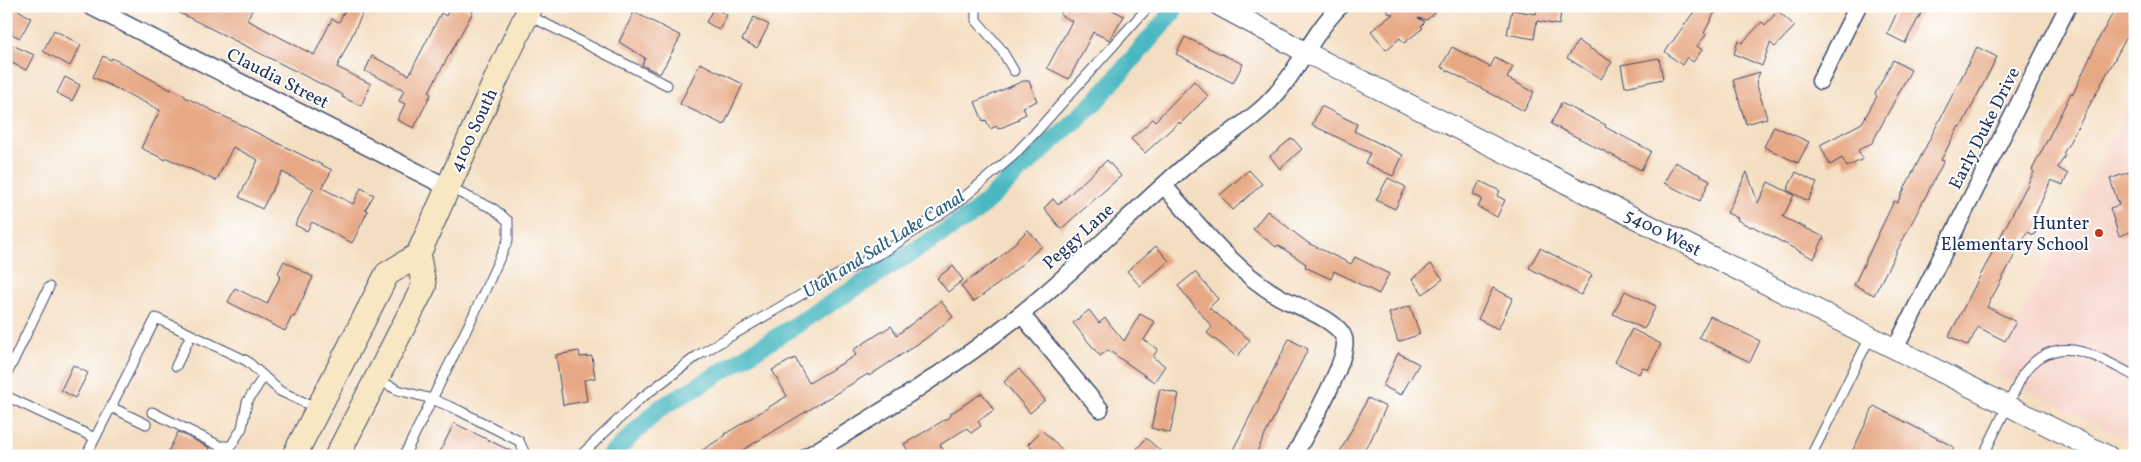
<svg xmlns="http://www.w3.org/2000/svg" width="2141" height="462" viewBox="0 0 2141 462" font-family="Vollkorn,serif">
<rect width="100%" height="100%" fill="#fff"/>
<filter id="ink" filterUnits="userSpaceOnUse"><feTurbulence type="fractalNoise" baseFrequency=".02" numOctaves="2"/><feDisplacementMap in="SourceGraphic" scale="10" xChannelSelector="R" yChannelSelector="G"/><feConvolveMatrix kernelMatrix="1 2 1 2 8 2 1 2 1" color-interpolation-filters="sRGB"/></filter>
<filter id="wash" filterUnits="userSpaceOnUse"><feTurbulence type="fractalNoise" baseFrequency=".0096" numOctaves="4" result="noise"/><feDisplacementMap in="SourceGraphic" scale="20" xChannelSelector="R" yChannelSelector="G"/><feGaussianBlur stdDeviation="1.12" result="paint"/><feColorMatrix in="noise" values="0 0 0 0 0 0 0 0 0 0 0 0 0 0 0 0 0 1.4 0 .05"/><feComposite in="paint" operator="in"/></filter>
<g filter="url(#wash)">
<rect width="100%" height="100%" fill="#f4dec1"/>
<path fill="#f6d1c5" d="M2135,93V444L1993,373Z"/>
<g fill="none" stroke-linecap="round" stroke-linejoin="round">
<path stroke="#49b8c1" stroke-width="18" d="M610,456L660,408L713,377L973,214L1096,101L1173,12"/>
</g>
<g id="blocks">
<path fill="#e7a985" d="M6,6H12L31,18L20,38L6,31Z
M166,6H254L247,20L314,55L332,19L339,22L347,6H366L337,67L371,84L361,106L342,97L343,95L335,91Z
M451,6H462L473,12L433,84L429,92L431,94L414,128L397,120L405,104L399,101L404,90L365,71L372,56L409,75L441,13L446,16Z
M1065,6H1105L1124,16L1110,40L1093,32L1069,79L1047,68L1072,21L1060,15Z
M1388,6H1442L1427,20L1418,18L1425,22L1421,26L1423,28L1404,43L1400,38L1386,50L1371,31L1393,14L1388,13Z
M1537,6H1562L1559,25L1537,21L1534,39L1507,34L1512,10L1536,14Z
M1698,6H1718L1704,33L1706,35L1697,46L1702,50L1693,62L1687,57L1682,65L1665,52Z
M1900,6H1925L1905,43L1887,34Z
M2117,6H2135V22L2063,154L2065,155L2058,168L2068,174L2063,185L2051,180L2033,220L2040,224L2034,235L2027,232L1987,307L2016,322L2005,341L1978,327L1968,346L1949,336L2034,172L2032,170L2058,119L2071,93L2073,94L2098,40Z
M714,7L727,15L719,30L706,22Z
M1778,11L1795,26L1775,47L1770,43L1762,66L1734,54L1738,41L1742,43L1762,22L1765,25Z
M634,12L681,36L660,74L642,65L645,58L619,42Z
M754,17L769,25L757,48L742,40Z
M54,30L81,45L70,66L43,51Z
M1185,37L1243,64L1233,83L1176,54Z
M1578,41L1612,62L1601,79L1567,58Z
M10,44L34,55L26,70L6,60V51Z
M1452,47L1490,67L1495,58L1513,67L1507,78L1534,92L1524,111L1441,67Z
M1977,47L1997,57L1961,127L1959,126L1941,160L1944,161L1874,295L1854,285L1894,201L1897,203Z
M103,56L111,60L112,58L171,90V88L184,95L185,97L332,170L322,188L353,204L361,188L374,195L365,210L368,211L352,243L312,222L307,231L295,225L314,189L282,172L262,209L239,197L258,160L233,147L216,181L167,158L166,160L141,148L160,110L93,77Z
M1659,58L1663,79L1625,87L1621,65Z
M1893,60L1911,70L1872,143L1858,150L1863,159L1847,167L1842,158L1830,165L1820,145L1862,123L1877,96L1875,94Z
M700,63L743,84L724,125L680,104Z
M1760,72L1756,82L1767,118L1746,124L1733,80Z
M65,77L80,85L72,101L57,93Z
M1023,81H1029L1037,101L1023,107L1026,114L1018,118L1019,120L998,129L997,126L990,129L986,120L983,121L975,102Z
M1194,81L1208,96L1180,124L1179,122L1145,153L1131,139L1153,119L1155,121Z
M1561,103L1606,125L1605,127L1651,151L1641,170L1551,124Z
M1321,106L1357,124L1354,131L1403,155L1393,176L1365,163L1370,153L1312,125Z
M1774,126L1809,142L1798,163L1764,147Z
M1292,138L1302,149L1280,169L1270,156Z
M1107,160L1121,176L1061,229L1044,208L1053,199L1058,205Z
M1675,162L1710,180L1700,201L1664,183Z
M1249,170L1262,184L1233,210L1220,195Z
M2132,171L2135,179V230L2119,236L2110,208L2119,205L2110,179Z
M1747,172L1758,203L1768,182L1794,195L1783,217L1824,237L1814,259L1752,226L1751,227L1737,220L1738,218L1727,213Z
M1796,172L1817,183L1808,201L1787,190Z
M1388,178L1406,187L1395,209L1376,200Z
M1480,181L1500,191L1497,196L1505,200L1497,217L1478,207L1482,199L1473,194Z
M1267,211L1308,243L1351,264L1355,257L1389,274L1379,294L1334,271L1331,279L1305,267L1306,264L1278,245L1276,247L1253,229Z
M1028,230L1042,246L1005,279L973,302L961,286L999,258Z
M1156,246L1169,261L1140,286L1127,271Z
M1540,248L1592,275L1581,295L1529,268Z
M284,261L313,277L294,317L292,316L285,331L228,302L235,288L267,304L281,275L278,273Z
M1431,264L1443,279L1423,294L1412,279Z
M953,266L963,280L948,292L937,278Z
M1195,272L1218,299L1209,308L1250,340L1237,357L1207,333L1212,327L1178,286Z
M1493,288L1513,298L1498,329L1478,319Z
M1625,291L1656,306L1644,329L1613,314Z
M941,301L953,317L925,339L869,376L868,374L733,456H693L726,435L725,434L787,396L772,370L795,358L809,383L856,355L853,350L891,326L897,335Z
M1410,306L1420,334L1398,342L1389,313Z
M1089,310L1099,323L1105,318L1124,341L1140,314L1155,322L1144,340L1158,349L1153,357L1165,366L1154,382L1108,350L1100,356L1073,323Z
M1710,316L1760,341L1750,362L1699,337Z
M1632,329L1661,344L1648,370L1642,367L1639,374L1615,362Z
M1289,339L1308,349L1262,441L1255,456H1230Z
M579,351L580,357L592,356L595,378L584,380L587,401L563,405L556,355Z
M1398,353L1419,364L1401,395L1383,386Z
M73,365L88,373L75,398L61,390Z
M1019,369L1045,400L1030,413L1004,382Z
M1160,389L1179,394L1170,433L1151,428Z
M982,393L994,410L978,421L981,426L971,433L967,428L940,445L944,451L937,456H911L904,444L951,416L950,414Z
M1368,398L1386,407L1369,444L1368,443L1361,456H1338Z
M1874,406L1954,447L1950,456H1850Z
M454,423L519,455V456H438Z
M1042,430L1069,456H1041L1028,444Z
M178,432L210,448L207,456H166Z
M1146,438L1166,456H1131Z"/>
</g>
</g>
<g filter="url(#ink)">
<use href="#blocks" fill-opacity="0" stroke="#3c496d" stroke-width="1"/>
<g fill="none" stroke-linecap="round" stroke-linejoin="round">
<defs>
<path id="service" d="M976,6V20L1001,49L1014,71
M528,15L667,85
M176,366L191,335
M6,376L49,287
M376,379L398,390L432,399L458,410L519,441L526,456
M6,396L95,438
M111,407L146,424
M152,412L220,446H231L242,428L247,402L264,376
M86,456L156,318L247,361L280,391L318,409
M404,456L474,314L508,240V221L494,209L449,188
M580,456L640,399L697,356L816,286L887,250L962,199L1013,156L1035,133L1149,6
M1811,456L1870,337
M1983,456L2023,374C2057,329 2095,356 2135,376"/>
<path id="minor" d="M90,6L447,187
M1820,81L1858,6
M1164,186C1199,225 1232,269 1278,296C1295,306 1338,319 1344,338C1351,357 1305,435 1294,456
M1021,314L1100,409
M1895,349L2068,6
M808,456C882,412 954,368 1021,314C1078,268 1129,215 1184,167C1211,144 1243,128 1268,103C1297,74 1311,35 1340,6"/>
<path id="tertiary" d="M1220,6L1305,52L2108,456"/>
<path id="secondary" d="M294,456L387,274L418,255
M337,456L424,286L418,255L497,77L531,6"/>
</defs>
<use href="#service" stroke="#3c496d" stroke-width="11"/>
<use href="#minor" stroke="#3c496d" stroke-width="19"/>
<use href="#tertiary" stroke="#3c496d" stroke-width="22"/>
<use href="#secondary" stroke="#3c496d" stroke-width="26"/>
<use href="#service" stroke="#fff" stroke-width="9"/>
<use href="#minor" stroke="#fff" stroke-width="16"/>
<use href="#tertiary" stroke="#fff" stroke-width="20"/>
<use href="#secondary" stroke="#f7e8c3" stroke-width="24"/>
</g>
</g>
<circle fill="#c8321e" stroke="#fff" stroke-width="2" cx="2099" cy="233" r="5"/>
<g text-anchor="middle" stroke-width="4" stroke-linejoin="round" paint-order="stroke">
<g font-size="18" fill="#1b2f5e" stroke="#fff">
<text transform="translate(278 78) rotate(27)" y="6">Claudia Street</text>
<text transform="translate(1984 128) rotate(-63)" y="6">Early Duke Drive</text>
<text transform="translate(473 130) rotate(-65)" y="6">4100 South</text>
<text transform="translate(1663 232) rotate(27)" y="6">5400 West</text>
<text transform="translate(1078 236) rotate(-42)" y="6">Peggy Lane</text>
</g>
<g font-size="18" fill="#1b2f5e" stroke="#fff" text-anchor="end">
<text x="2089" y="229">Hunter<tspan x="2089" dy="21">Elementary School</tspan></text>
</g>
<g font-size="19" font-style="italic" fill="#2b5f81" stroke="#fff">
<text transform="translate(883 243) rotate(-32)" y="7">Utah and Salt Lake Canal</text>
</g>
</g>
<rect width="2141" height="462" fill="none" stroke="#fff" stroke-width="25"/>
</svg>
